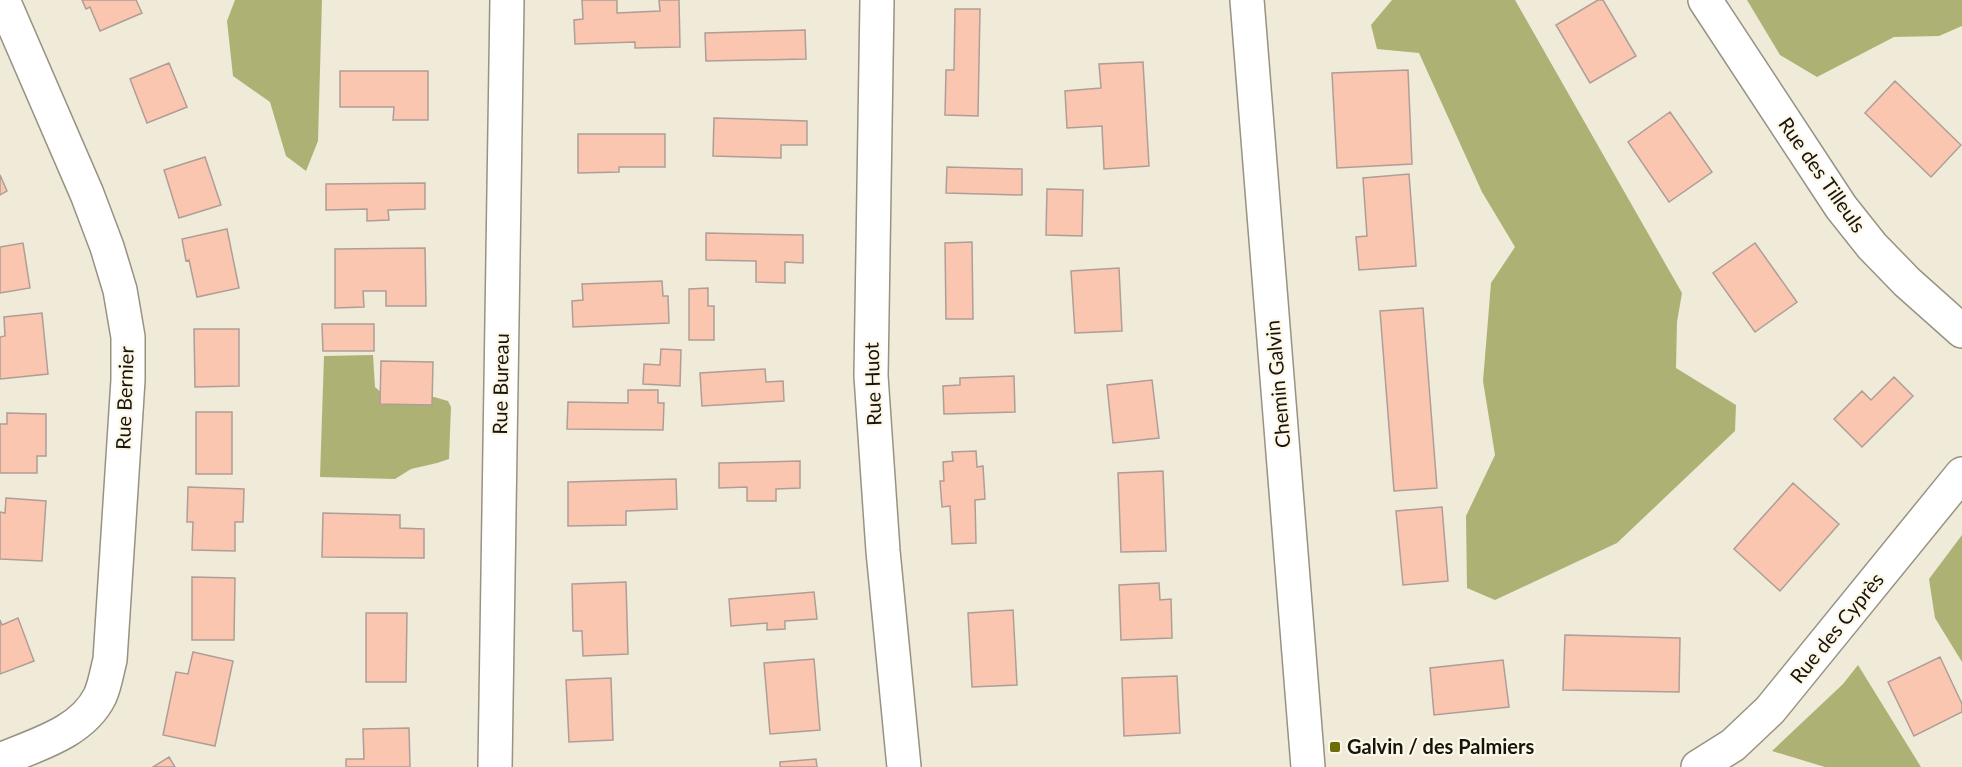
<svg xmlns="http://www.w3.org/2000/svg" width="1962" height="767" viewBox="0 0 1962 767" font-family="Lato,sans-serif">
<rect width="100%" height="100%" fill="#f0ead9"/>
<path fill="#adb274" d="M235,0H322L318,141L306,171L286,156L270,102L233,76L227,21Z
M1392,0H1515L1682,293L1677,322L1676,368L1736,405L1735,431L1617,543L1495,600L1467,588L1466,516L1495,455L1483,381L1491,283L1515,247L1482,192L1419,53L1377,49L1371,25Z
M1747,0H1962V26L1939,36L1894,37L1817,77L1780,55Z
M373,355L375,387L384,395L434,397L448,401L451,407L449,459L437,463L411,469L395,479L320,477L324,356Z
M1962,535V662L1935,618L1929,579Z
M1858,665L1921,767H1825L1772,751L1843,684Z"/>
<path fill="#fac6af" stroke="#af9e97" stroke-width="1.5" d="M82,0H136L142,13L100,31L90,7L86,9Z
M582,0H617V13L660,11L659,0H679L680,47L635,48V42L575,44L574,20L583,19Z
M1598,0H1603L1636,56L1590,83L1556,25Z
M955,9H980L978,116L945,115L946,70H954Z
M805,30L806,59L706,61L705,33Z
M1143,62L1149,166L1104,169L1102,126L1067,128L1065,91L1101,88L1099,64Z
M169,63L187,107L147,123L130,79Z
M1408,70L1412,164L1337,168L1332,73Z
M340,71H428V120H393L394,107H340Z
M1895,81L1961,145L1931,177L1865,113Z
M1670,112L1712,172L1669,202L1628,142Z
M714,118L807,121V145H781V158L713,156Z
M578,134H665V167H619V172L578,173Z
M205,157L221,205L179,218L164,170Z
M947,167L1022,169V195L946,193Z
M1409,174L1416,266L1359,270L1356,237L1367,236L1363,178Z
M0,175L7,191L0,195Z
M425,183V209L388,210L389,220L367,221V209L326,210V184Z
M1047,189L1083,190L1082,236L1046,235Z
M227,229L239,288L197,297L189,260L186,261L182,239Z
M706,233L803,235V263L785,262V283L756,282V261L706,260Z
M972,242L973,319H946L945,243Z
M23,243L30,288L0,293V247Z
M1755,243L1797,302L1755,332L1713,273Z
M425,248L426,306H386V291H363L364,307L335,308V249Z
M1119,268L1122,331L1075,333L1071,271Z
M662,281L663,296H668L669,323L573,327L572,301L583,300L582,284Z
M708,288V306H714V340H689V289Z
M1423,308L1437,488L1394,491L1380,311Z
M42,313L48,374L0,379V337L5,336L4,317Z
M322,324H374V351H323Z
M194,329H239V386L195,387Z
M661,349L681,350L680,386L643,384L644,364L660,365Z
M381,361L433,362L432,405L380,404Z
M765,369L766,382L783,381L784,401L702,406L700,373Z
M1014,376L1015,412L944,414L943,386L960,385V378Z
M1894,377L1913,396L1862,447L1834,419L1862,391L1871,400Z
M1152,380L1159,438L1113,443L1107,385Z
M628,390H658V403H664L663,430L567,429L568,402L628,403Z
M196,412H232V474H196Z
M7,413L46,414V456H37V473H0V424H7Z
M976,451L977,467L983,466L985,499L975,500L976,543L952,544L950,506L942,507L940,481H944L943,462L953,461L952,452Z
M800,461V488L776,489V501H747V487L719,488V463Z
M1163,471L1166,551L1121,552L1118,473Z
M676,479L677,509L626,511V525L568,526V482Z
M1793,483L1839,524L1780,591L1734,549Z
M188,487L244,489L243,522H235V551L192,550L193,522H187Z
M6,498L46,501L42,561L0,559V512L5,513Z
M1442,507L1448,581L1403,585L1396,511Z
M323,513L400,515V528L424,529V558L322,557Z
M192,577L235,578L234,640H192Z
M626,582L628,654L583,656L582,631H573L572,584Z
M1159,583L1160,600L1171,599L1172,638L1121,640L1119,585Z
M814,592L817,619L785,621V629L767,630V623L731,626L729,599Z
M1013,610L1017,685L972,687L968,613Z
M366,613H407L406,682H366Z
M18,618L34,661L0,674V620L2,625Z
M1565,635L1680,638L1679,692L1563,690Z
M193,652L233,661L215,746L163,735L176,672L188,674Z
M1940,657L1962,704V712L1914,736L1888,682Z
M814,659L820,730L770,734L764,663Z
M1503,660L1509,707L1434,715L1430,668Z
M1177,676L1180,733L1124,736L1122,678Z
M611,678L613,740L569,742L566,680Z
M409,728L410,767H346V759H364L363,729Z
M169,757L175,767H153Z
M816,759L817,767H780V762Z"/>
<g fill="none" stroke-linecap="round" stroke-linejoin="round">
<defs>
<path id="minor" d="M877,0L871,376L883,551L904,767
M1247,0L1308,767
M1705,0L1841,207L1872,246L1907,282L1962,331
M0,760C35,745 82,733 100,696C105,685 107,671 110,660L128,380V337L120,290L107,247L87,194L3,0
M495,767L507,0
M1698,767L1733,745L1770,710L1962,474"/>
</defs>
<use href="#minor" stroke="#989283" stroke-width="36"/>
<use href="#minor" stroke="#fff" stroke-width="33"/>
</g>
<rect fill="#6e6b09" stroke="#fef7e6" stroke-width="2" x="1329" y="741" width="12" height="12" rx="3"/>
<g text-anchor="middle" stroke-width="4.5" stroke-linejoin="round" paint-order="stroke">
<g font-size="20" fill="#16140e" stroke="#fef7e6">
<text transform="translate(1822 175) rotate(55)" y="7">Rue des Tilleuls</text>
<text transform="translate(501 384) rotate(-89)" y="7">Rue Bureau</text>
<text transform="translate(873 384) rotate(-92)" y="7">Rue Huot</text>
<text transform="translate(1278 384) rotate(-95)" y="7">Chemin Galvin</text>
<text transform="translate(125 398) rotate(-88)" y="7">Rue Bernier</text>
<text transform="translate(1837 628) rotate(-51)" y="7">Rue des Cyprès</text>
</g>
<g font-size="20" font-weight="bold" fill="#16140e" stroke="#fef7e6" text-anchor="start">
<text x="1347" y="754">Galvin / des Palmiers</text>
</g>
</g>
</svg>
